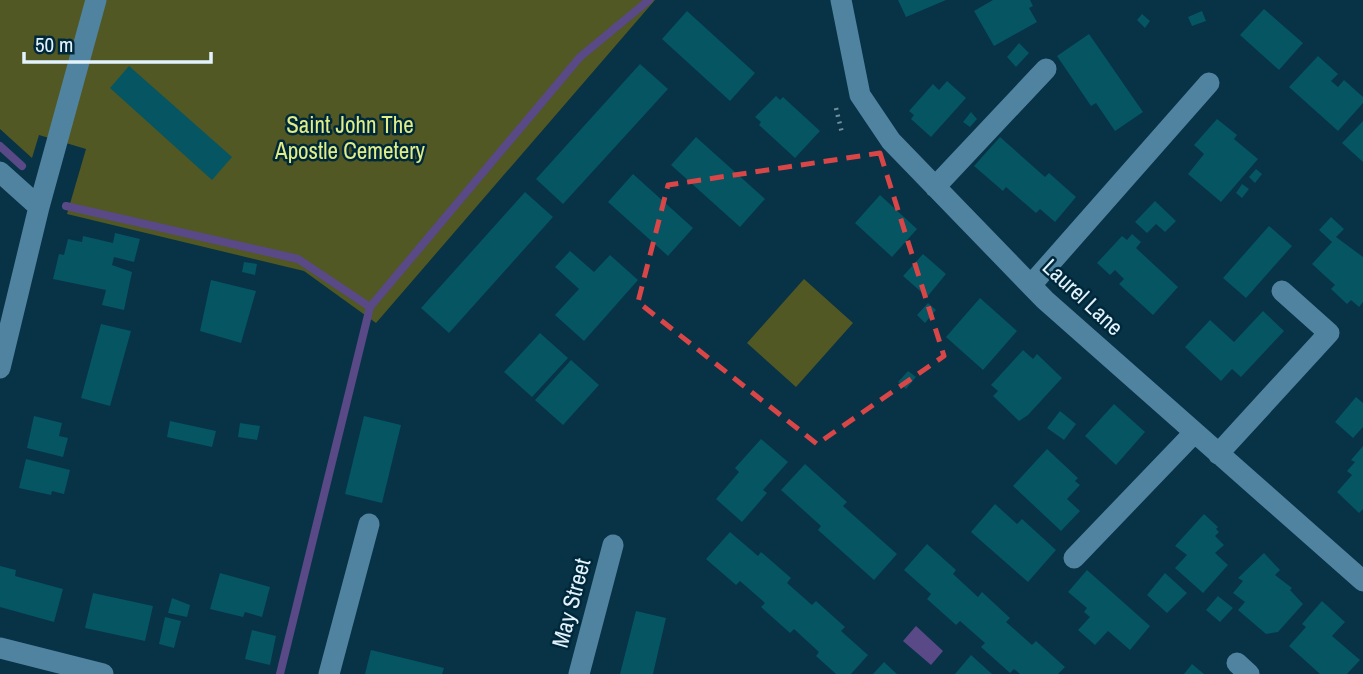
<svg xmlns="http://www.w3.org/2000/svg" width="1363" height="674" viewBox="0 0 1363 674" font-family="'Archivo Narrow',sans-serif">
<rect width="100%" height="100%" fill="#083246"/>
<path fill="#525823" d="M0,0H655L376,323L304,271L67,214L86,149L39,135L32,158L0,129Z
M804,279L853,323L796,387L747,343Z"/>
<path fill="#594986" d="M916,626L943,651L931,665L903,641Z"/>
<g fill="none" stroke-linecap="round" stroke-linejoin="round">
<path stroke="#594986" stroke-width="8" d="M0,146L22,166
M66,206L298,259L370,307L580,57L649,0
M280,674L370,307"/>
</g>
<path fill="#055563" d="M898,0H946L906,17Z
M993,0H1030L1033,6L1029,8L1037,22L994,46L974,11Z
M1264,9L1303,43L1279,70L1240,35Z
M687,11L755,73L730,101L662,39Z
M1202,11L1206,21L1192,26L1188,17Z
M1142,14L1150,21L1145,28L1137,20Z
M1089,34L1143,112L1115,131L1096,103L1091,106L1057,56Z
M1019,43L1029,53L1016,67L1007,57Z
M1318,56L1338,74L1331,81L1338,87L1344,80L1363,97V103L1338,131L1289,87Z
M640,64L668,89L563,204L536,179Z
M129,66L232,157L212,180L110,88Z
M947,81L966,98L931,137L911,119L914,115L909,111L933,84L939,90Z
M776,96L780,100L783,97L820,131L795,158L759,125L761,122L755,117Z
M971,112L977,119L970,127L963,122Z
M1217,119L1237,135L1234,139L1258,159L1221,202L1188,174L1204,154L1194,145Z
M1363,121V162L1342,143Z
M696,137L765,199L740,227L671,165Z
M1000,137L1045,177L1049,173L1076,197L1055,222L1040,209L1036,213L1006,187L1003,191L974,166Z
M1256,169L1262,174L1255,183L1249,177Z
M633,174L693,228L668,256L608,202Z
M1242,184L1249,189L1242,198L1236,193Z
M525,192L553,217L449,333L421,308Z
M880,195L917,229L892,257L855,223Z
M1155,201L1176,221L1165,232L1156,224L1147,233L1135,222Z
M1331,217L1344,229L1336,237L1363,257V302L1359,307L1351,300L1347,304L1331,289L1335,285L1312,264L1332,242L1319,230Z
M1269,226L1292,246L1246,298L1223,278Z
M115,233L140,239L134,262L114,257L112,265L132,272L124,310L102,305L106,290L53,279L59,254L64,255L68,239L82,242L83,236L113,243Z
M1132,234L1141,242L1136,248L1178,287L1153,315L1119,284L1124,279L1115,270L1110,275L1097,263L1122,236L1127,240Z
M570,251L594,272L610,255L638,280L584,341L555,315L579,289L555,267Z
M923,254L946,274L927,297L903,276Z
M244,262L257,264L255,275L242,272Z
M211,280L256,291L241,343L200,331Z
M980,298L1017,331L983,370L946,337Z
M928,303L936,310L925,323L917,315Z
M1263,311L1284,331L1241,377L1232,369L1221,381L1185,347L1210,320L1234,342Z
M101,324L131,331L110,406L81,398Z
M540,333L568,358L532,397L504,372Z
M1023,350L1033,359L1037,354L1062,378L1028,415L1019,421L993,396L998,391L991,385Z
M571,360L599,385L563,425L535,400Z
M908,371L916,377L906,389L898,382Z
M1356,397L1363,403V427L1353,438L1335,422Z
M1114,404L1145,432L1116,465L1085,436Z
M1060,411L1076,424L1064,440L1047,428Z
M34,416L62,423L59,436L68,438L63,457L27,448Z
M364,416L401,425L382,503L345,494Z
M170,421L216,431L212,447L167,437Z
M240,423L260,426L257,440L238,437Z
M761,439L788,462L763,490L767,493L742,522L716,499L739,472L735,468Z
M1363,446V509L1359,513L1337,492L1352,475L1347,471L1355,462L1351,460Z
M1047,449L1078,478L1075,481L1080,485L1067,499L1080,511L1061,531L1013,486Z
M26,459L70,470L64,494L52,491L51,495L19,488Z
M805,464L847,502L843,506L897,554L874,580L818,530L821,526L781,490Z
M995,504L1017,524L1022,519L1056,550L1028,582L971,532Z
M1204,514L1218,527L1216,529L1219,532L1215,536L1224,545L1215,553L1228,565L1203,593L1175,568L1187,555L1175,546Z
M730,532L758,556L761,552L791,578L787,583L812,605L816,601L845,627L841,631L868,655L851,674H836L816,656L819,652L794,629L790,633L761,607L765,603L740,581L736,585L706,559Z
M927,544L956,570L953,574L978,597L982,592L1010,618L1006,622L1032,645L1036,641L1065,667L1058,674H1020L1014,669L1010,673L981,647L985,643L960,621L956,625L927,599L931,594L904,570Z
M1264,553L1280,570L1275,575L1292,588L1290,590L1303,604L1278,632L1266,634L1238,610L1245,602L1233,593L1243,581L1238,578Z
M0,566L16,570L15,576L63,589L54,622L0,607Z
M1087,570L1150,626L1130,650L1108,631L1095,645L1078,630L1090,617L1084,612L1087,608L1068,592Z
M220,573L270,587L262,617L245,612L243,617L210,609Z
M1165,573L1187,593L1167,613L1147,595Z
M93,593L153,606L145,641L85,628Z
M1218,596L1233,608L1220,622L1206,610Z
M172,598L190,605L187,617L168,613Z
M1322,601L1345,622L1332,636L1360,660L1347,674H1320L1289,646L1306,627L1302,624Z
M636,611L666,618L653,674H620Z
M165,617L181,621L174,648L159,644Z
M252,630L276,636L270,665L245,659Z
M371,650L444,668L442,674H365Z
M971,655L992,674H955Z
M884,662L897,674H873Z
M1192,664L1204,674H1184Z"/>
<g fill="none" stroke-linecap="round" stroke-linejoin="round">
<path stroke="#708e9d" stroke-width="4.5" stroke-dasharray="2 5" stroke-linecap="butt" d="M836,108L842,133"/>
<path stroke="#4f83a0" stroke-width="21" d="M841,0L860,95L891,141L1045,300L1363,581
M0,172L39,207
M935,187L1046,69
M1031,285L1209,83
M0,368L39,207L96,0
M1218,454L1329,333L1282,291
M1074,558L1194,433
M0,648L103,674
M1237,663L1249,674
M329,674L369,524
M579,674L613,545"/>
</g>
<path fill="none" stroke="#d84648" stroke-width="5" stroke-dasharray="14 9" stroke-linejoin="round" d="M880,153L944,356L817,444L638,302L668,185Z"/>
<g text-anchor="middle" stroke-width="5" stroke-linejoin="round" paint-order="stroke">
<g font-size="23" fill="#e1ee87" stroke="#00283b">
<text x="350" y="133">Saint John The<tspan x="350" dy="26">Apostle Cemetery</tspan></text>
</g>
<g font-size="23" fill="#e3f3fd" stroke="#00283b">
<text transform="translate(1083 297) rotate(43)" y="8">Laurel Lane</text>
<text transform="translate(571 603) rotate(-75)" y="8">May Street</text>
</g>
</g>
<path d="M24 52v10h187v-10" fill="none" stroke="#e3f3fd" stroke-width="3.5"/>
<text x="35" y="52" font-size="21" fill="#e3f3fd" stroke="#00283b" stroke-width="5" paint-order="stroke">50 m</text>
</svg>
